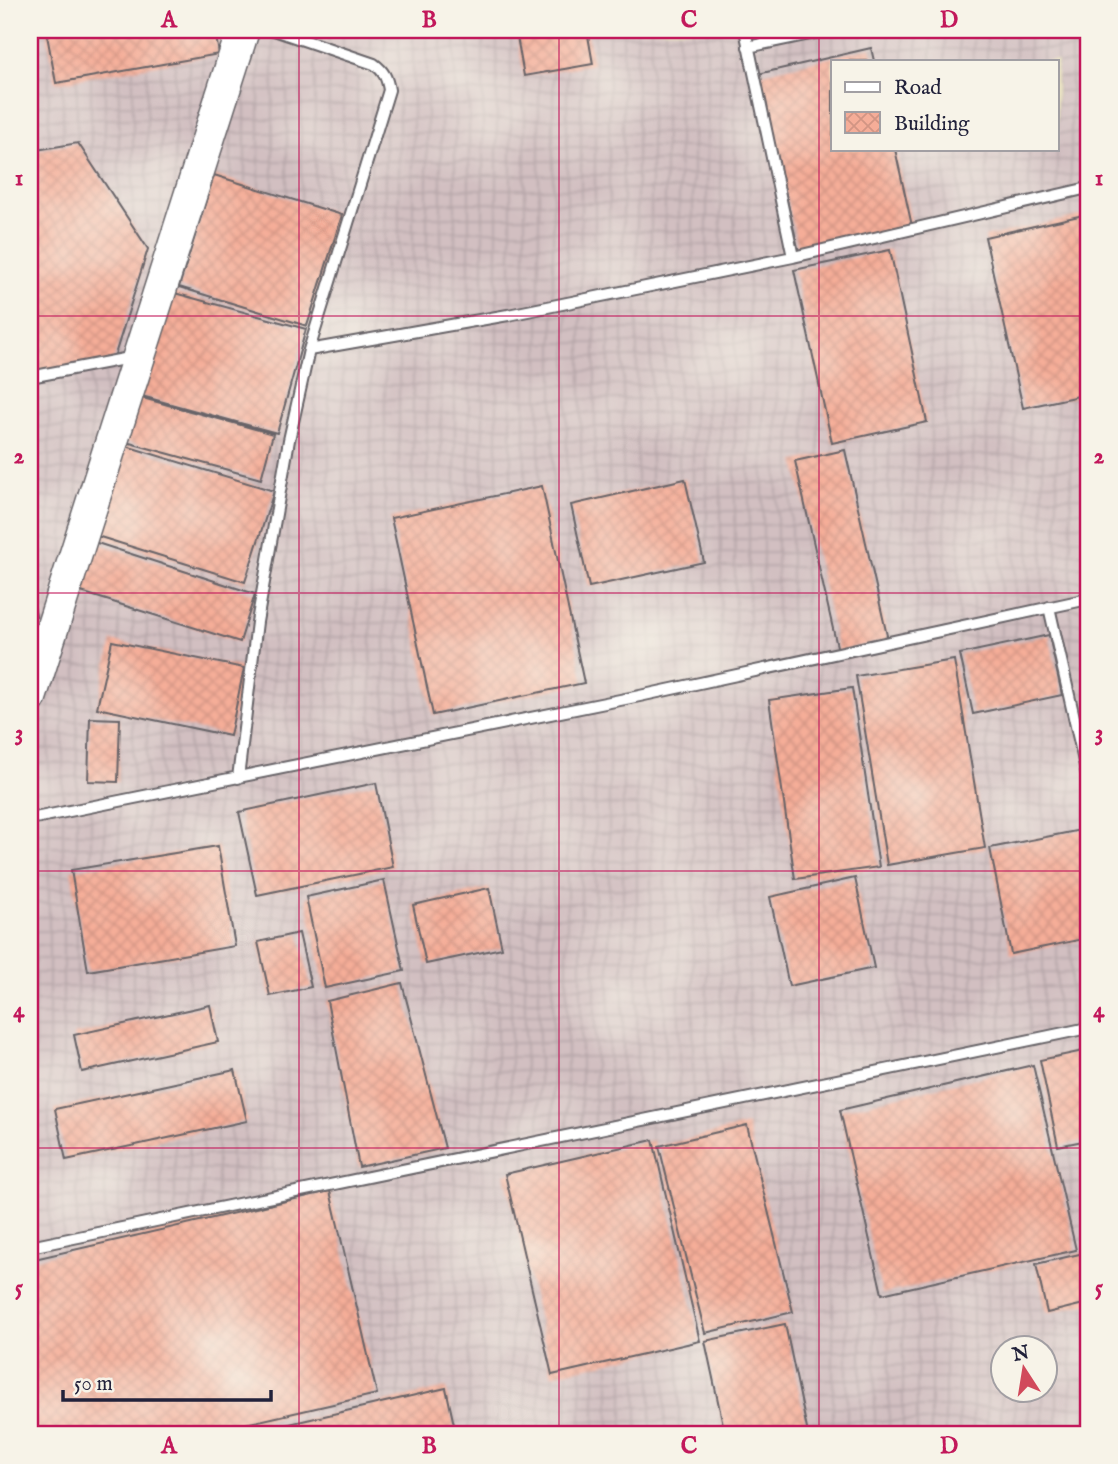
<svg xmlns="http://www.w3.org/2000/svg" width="1118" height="1464" viewBox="0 0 1118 1464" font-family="'IM FELL English',serif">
<defs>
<pattern id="industrial-grid" width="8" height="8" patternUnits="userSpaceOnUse" patternTransform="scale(1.75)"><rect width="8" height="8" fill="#d2bfc1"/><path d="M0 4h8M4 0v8" fill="none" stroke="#b4a4a7"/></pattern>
<pattern id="building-cross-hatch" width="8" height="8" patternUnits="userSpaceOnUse" patternTransform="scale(1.75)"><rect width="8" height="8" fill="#f5ad98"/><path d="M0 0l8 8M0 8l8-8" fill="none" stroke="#d29584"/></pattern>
</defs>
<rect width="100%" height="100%" fill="#f7f3e8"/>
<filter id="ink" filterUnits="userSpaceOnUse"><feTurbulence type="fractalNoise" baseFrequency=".0143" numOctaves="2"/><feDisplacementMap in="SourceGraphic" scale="14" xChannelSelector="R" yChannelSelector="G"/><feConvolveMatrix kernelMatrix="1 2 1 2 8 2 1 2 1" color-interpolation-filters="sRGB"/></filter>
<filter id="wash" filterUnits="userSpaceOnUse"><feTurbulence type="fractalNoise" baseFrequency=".00686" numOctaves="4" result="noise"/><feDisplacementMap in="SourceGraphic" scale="28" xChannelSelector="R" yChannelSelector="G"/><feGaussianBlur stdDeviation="1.57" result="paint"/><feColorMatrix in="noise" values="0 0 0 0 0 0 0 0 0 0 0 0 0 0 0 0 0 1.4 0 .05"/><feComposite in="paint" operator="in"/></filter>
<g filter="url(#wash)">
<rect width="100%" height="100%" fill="#e7dfb9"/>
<path fill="url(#industrial-grid)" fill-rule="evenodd" d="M30,30H1088V1434H30ZM833,61H1057V149H833ZM1002,1348H1044V1390H1002Z"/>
<g id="blocks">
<path fill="url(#building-cross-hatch)" d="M46,30H215L219,54L56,83Z
M523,30H587L593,64L524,76L516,31Z
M755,30H777V31L757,35Z
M871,48L874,61H833V149H895L912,226L799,252L758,74Z
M78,143L148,249L113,361L30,374V151Z
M214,175L342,215L307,326L179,287Z
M1088,214V394L1023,408L985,237Z
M890,250L927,422L832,443L794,270Z
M167,291L306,329L277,433L138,395Z
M139,397L273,434L261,479L126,442Z
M126,446L274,491L245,582L97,536Z
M845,450L888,640L838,651L795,461Z
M685,479L704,562L589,587L571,505Z
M542,486L584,683L433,715L391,518Z
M94,542L255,594L240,642L78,591Z
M30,587L36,616L30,618Z
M1049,635L1062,695L973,714L960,654Z
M112,641L244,668L230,736L97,708Z
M954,660L985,848L887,865L856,676Z
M852,688L879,867L795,879L769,700Z
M90,718L120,719L118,782L88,781Z
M376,783L393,867L257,895L239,812Z
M1086,829L1088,938L1011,954L990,848Z
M218,846L235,946L88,971L71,870Z
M855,878L874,968L789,986L770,897Z
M384,880L404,971L325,988L306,897Z
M489,888L502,948L426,964L413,905Z
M299,933L311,987L270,996L258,942Z
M402,983L445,1148L359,1167L327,1001Z
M210,1005L218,1042L82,1072L74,1035Z
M1088,1050V1140L1058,1146L1040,1060Z
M1033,1065L1076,1250L882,1294L840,1110Z
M235,1070L247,1121L66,1160L55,1109Z
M747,1125L793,1312L705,1333L659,1146Z
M653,1140L700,1341L552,1375L505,1174Z
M330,1191L377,1394L202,1434H30V1260Z
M1088,1252V1303L1047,1313L1036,1264Z
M785,1324L808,1434H725L705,1341Z
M446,1388L456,1434H250V1433Z"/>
</g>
</g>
<g filter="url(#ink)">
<use href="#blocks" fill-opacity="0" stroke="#676467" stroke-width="2"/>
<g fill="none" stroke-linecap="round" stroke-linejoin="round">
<defs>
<path id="lane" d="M745,30L793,257
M748,47L829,30
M309,350L508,315L793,257L1088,188
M30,377L135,357
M1049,607L1088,779
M238,778L257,622L289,440L309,350L389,90C387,78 384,71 374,64L274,30
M30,819L635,697L1088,599
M30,1247L1088,1028"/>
<path id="secondary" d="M30,698L243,30"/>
</defs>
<use href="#lane" stroke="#676467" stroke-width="14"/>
<use href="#secondary" stroke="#676467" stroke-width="35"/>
<use href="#lane" stroke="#fff" stroke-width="10"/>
<use href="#secondary" stroke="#fff" stroke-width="32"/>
</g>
</g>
<path fill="none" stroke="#c2185b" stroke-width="2" stroke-opacity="0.55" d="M299,30V1434M559,30V1434M819,30V1434M30,316H1088M30,593H1088M30,871H1088M30,1148H1088"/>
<rect width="1118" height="1464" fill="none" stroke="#f7f3e8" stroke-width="77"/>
<rect x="831" y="60" width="228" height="91" fill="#f7f3e8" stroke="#a29fa3" stroke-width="2"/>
<rect x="845" y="82" width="35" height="10" fill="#ffffff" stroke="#a29fa3" stroke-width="2"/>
<text x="894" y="94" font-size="21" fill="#22223b">Road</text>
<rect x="845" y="112" width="35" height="21" fill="url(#building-cross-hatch)" stroke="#a29fa3" stroke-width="2"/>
<text x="894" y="130" font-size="21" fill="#22223b">Building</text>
<g transform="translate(1024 1369) rotate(348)"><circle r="33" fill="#f7f3e8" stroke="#a29fa3" stroke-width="2"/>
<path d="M0-5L12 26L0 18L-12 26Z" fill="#d1495b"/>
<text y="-10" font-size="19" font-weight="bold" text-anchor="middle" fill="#22223b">N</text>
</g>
<path d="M63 1390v10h208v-10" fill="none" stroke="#22223b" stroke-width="3.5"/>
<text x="74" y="1390" font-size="21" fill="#22223b" stroke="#f7f3e8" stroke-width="5" paint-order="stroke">50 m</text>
<rect x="38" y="38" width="1042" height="1388" fill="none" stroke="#c2185b" stroke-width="2.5"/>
<g font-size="23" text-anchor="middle" font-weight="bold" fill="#c2185b">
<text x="169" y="27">A</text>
<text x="429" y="27">B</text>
<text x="689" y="27">C</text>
<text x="949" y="27">D</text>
<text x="19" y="185">1</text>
<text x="1099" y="185">1</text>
<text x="19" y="463">2</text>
<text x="1099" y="463">2</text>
<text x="19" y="740">3</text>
<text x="1099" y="740">3</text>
<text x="19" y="1017">4</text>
<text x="1099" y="1017">4</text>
<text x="19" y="1295">5</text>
<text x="1099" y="1295">5</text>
<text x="169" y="1453">A</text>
<text x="429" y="1453">B</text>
<text x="689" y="1453">C</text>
<text x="949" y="1453">D</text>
</g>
</svg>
